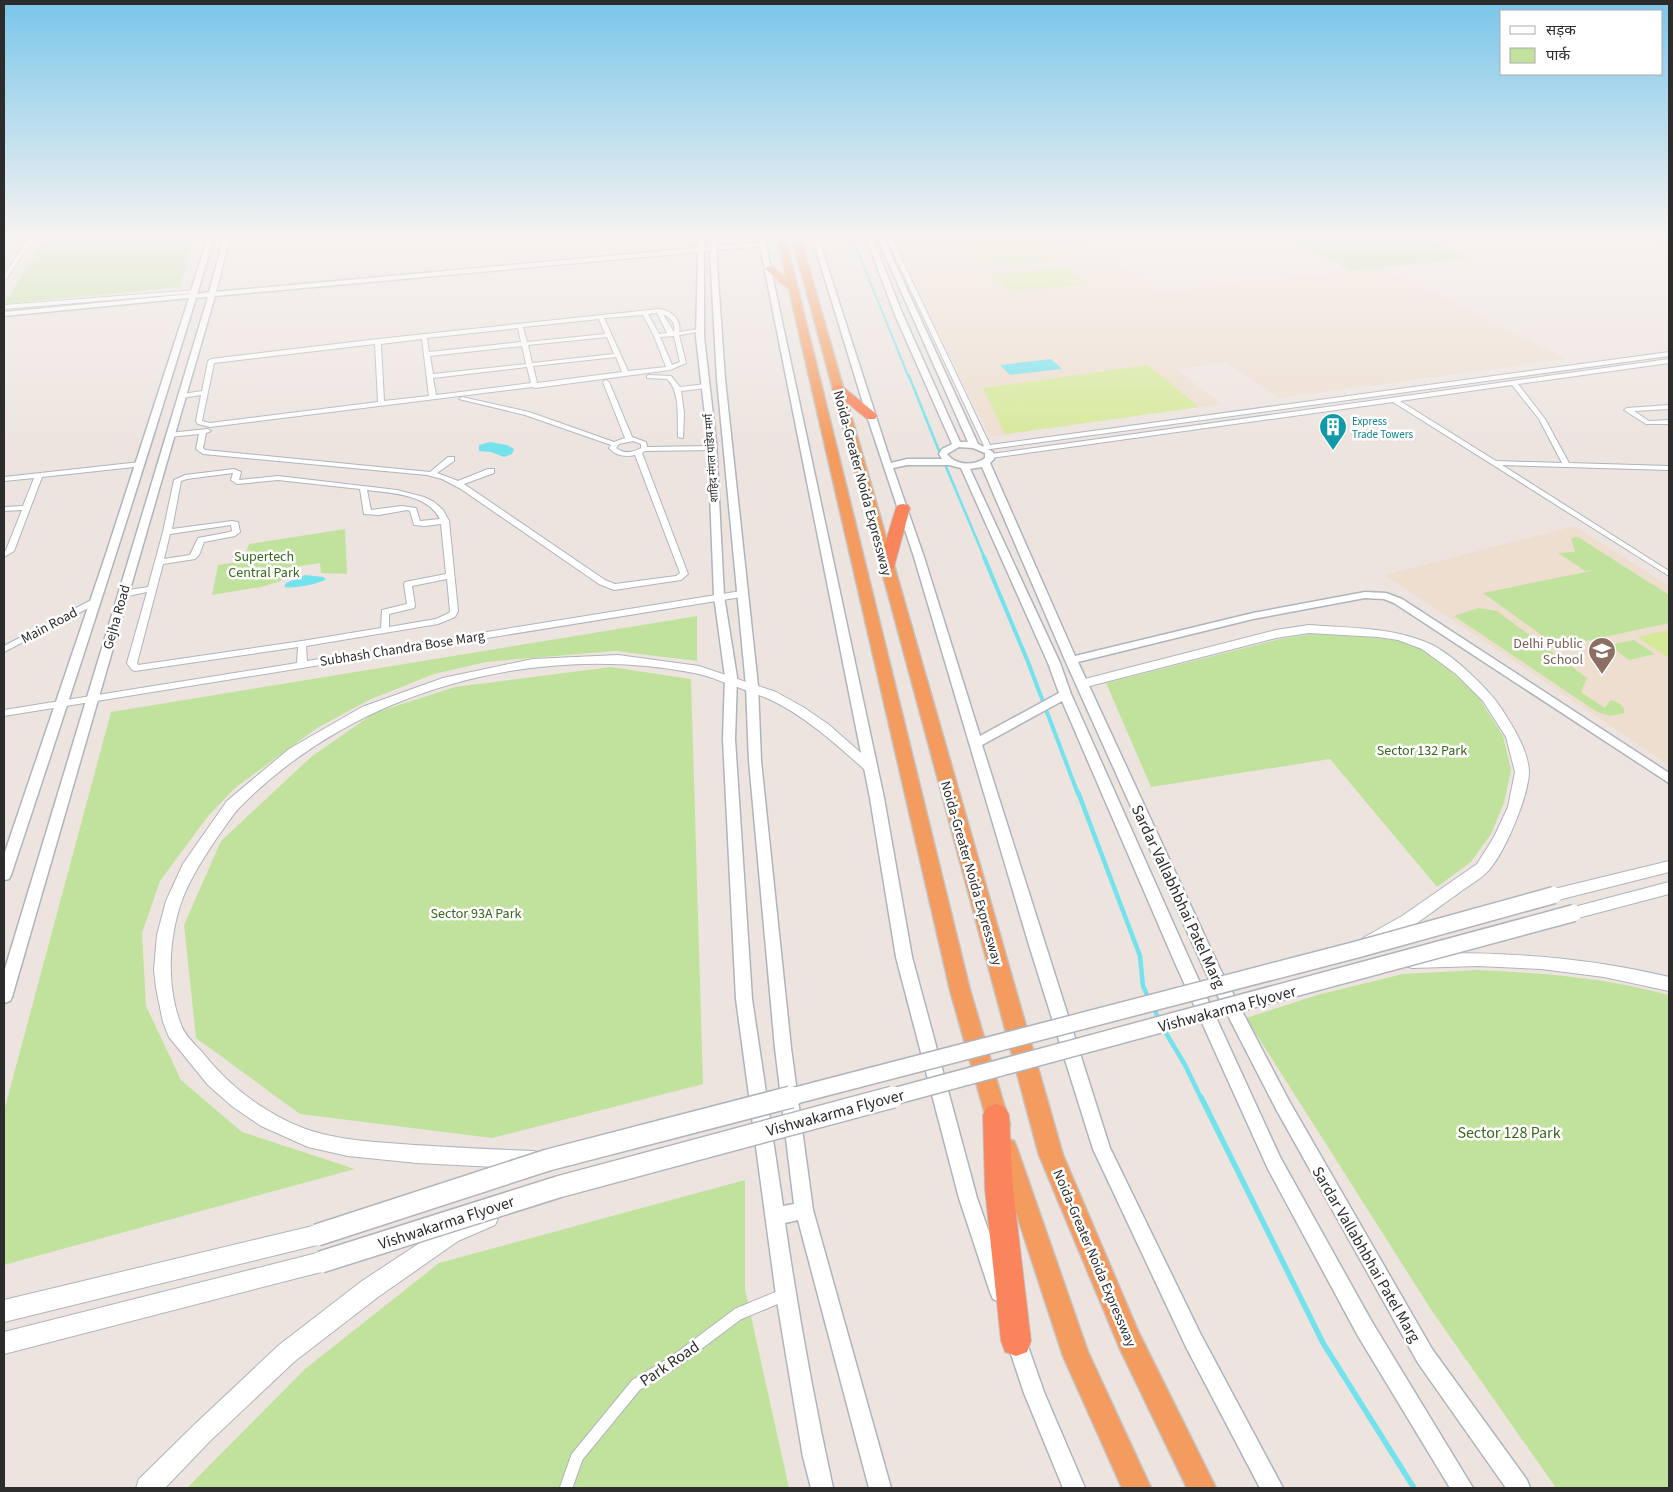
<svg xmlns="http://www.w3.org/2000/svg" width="1673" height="1492" viewBox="0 0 1673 1492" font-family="'Source Sans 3','Noto Sans Devanagari',sans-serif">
<rect width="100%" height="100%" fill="#ede4df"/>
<path fill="#eedecf" d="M891,237H1078L1160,292L1383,268L1567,359L1278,398L1226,363L1176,369L1221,404L990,437Z
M1574,526L1669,586V765L1385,575Z"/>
<path fill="#c1e29d" d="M46,237H195L180,287L4,304Z
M1286,237H1424L1470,258L1351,271Z
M345,529L347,574L321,573L320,563L300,566L295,571L283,573L281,581L261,587L212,595L218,565L243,561L249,544Z
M1578,537L1669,595V623L1558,647L1483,593L1595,570L1585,571L1558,553L1575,552L1571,538Z
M1478,608L1497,611L1587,678L1581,692L1605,708L1611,700L1619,703L1624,708V713L1610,716L1597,712L1454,616Z
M697,616V661L615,651L486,662L434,674L369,700L317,728L236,787L208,816L160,881L142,933L146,1006L181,1080L242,1132L355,1169L4,1265V1111L111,712Z
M1312,634L1379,638L1400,641L1421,649L1453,673L1479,698L1503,736L1511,770L1504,803L1491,834L1471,862L1437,887L1330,759L1151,787L1106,683L1280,639Z
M1634,640L1655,654L1629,660L1608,645Z
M611,667L691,679L703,1084L492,1138L300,1114L196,1038L184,925L221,841L311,757L374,713L455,687Z
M1479,970C1544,973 1606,978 1669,995V1488H1556L1432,1311L1246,1018L1321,994L1403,974Z
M745,1180V1289L789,1488H187L305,1369L439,1263Z"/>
<path fill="#d5e999" d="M957,237H1060L1069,243L1070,251C1044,272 978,268 953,247V240Z
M1066,267L1088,284L1012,292L991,275Z
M1148,365L1199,407L1005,434L983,388Z
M1669,630V658L1637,637H1638Z"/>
<path fill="#74e2ec" d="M1051,359L1062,369L1010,375L1000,365Z
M490,442L507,445L514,449L512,454L504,457L491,452L479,451V445Z
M305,575L323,577L326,579C321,584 291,589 284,587L286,583Z"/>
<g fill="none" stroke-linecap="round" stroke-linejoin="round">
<path stroke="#74e2ec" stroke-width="2" d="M852,237L909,378"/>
<path stroke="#74e2ec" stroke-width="2.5" d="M909,376L941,456
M944,462L985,559"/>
<path stroke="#74e2ec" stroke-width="4" d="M984,557L1028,662L1078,794"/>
<path stroke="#74e2ec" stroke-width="4.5" d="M1078,792L1140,956L1143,986L1149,999
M1153,1007L1160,1021
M1163,1028L1185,1065L1201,1098"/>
<path stroke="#74e2ec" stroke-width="5.5" d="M1201,1097L1323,1343L1414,1488"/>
<defs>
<path id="pedestrian" d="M566,1488L577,1457L636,1385L674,1362L738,1314L784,1295"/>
<path id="minor" d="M30,237H35L6,279L4,280V275Z
M886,237H891L990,445L1669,352V356L983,450L980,448L984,446Z
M196,290V292L194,293L4,309V305Z
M659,309C671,310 682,320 679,332L700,329L703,331L679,335L686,363L670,370L535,388L532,387L210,427L198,424L196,421L201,395L182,398L179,396L182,394L202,391L208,361L211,359L378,339ZM657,313L667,333L659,334L648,314ZM663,314C671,319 676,322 674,332ZM643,315L654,336L666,367L628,371L604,318ZM599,319L605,334L527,342L523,327ZM518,328L521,342L429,352L427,338ZM674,336L680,362L672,365L660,337ZM607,337L614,354L532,363L528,345ZM422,339L429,396L384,401L381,344ZM375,344L378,402L210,423L202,421L214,363ZM522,346L526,364L433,374L430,356ZM616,357L622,372L537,383L533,366ZM527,367L531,383L436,395L433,378Z
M1669,359V363L1518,384L1545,419L1569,463L1669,466V470L1502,465L1669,571V576L1393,402L991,458L987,456L991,454ZM1512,385L1539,419L1562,463L1496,461L1400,401Z
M649,375L671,376L680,387L706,384L709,386L706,388L681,391L684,413L683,438L678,437C677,420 681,392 667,379L647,378V376Z
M606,380L609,382L632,437L646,442L647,447L712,446L715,448L712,450L645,451L642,453L688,574L681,580L614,590L599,584L461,489L442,479L427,475L203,454L196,449L199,434L169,437L166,435L169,433L208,429L211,431L206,433L203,448L205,450L430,472L448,457H454V461L437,473L458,481L488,469H494V473L464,484L605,580L615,584L676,576L680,573L635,455C625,457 616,456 609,448L611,445L525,415L459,399L462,397L529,412L614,442L625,438L603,382ZM633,441L641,444V448C632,453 624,454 616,448L619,444Z
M1669,405V409L1634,411L1649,421L1669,420V424H1646L1624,410L1627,408Z
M140,462L144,464L143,466L42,477L14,551L4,557V552L6,550L22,510L4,511V507L23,506L34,478L4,481V477Z
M234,469L241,472L239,480L278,476L397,490L424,497L434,502L443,510L449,521L458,611L455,617L438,624L306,646L307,661L741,591L745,594L741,597L4,716V710L297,663L298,647L135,671L132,670L127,663L147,592L123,597L119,594L123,591L148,587L163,532L174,480L185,475ZM233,473L231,480L237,484L278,480L360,489L364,514L379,515L407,510L410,511L414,525L425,526L441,524L446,574L405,582L404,584L407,604L382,610L381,628L302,641L138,665L137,663L163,564L195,559L199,555L204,542L235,536L240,532L238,522L232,521L172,529L181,481L187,479ZM367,490C392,493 427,494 440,519L420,521L416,508L402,506L371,510ZM231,525L232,531L230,532L198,538L190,555L164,559L170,534ZM447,579L450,611L449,613L436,619L389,627V614L414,608L415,606L412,586Z
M95,598L98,599V603L4,652V646Z"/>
<path id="tertiary" d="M208,237H214L197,294L209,292L224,237H230L216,292L698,248V237H704V247H710L709,237H715L716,246L759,243L758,237H764L884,798L912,957L977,1198L1010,1292L1007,1299L1000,1302L993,1299L990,1292L959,1198L896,957L870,798L760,246L716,250L725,379L758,686L761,761L791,1048L813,1210L891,1488H869L798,1220L785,1223C798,1312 814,1401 833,1488H811L803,1457L776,1295L736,999L723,739L725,677L714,596L708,441L696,337L698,252L215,296L12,997L10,1001L4,1003V972L208,297L196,298C137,491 75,683 11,875L9,879L4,880V855L105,557L189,298L4,316V312L190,294ZM704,251H710L717,379L746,686L749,761L775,1048L794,1204L783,1206L752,999L735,739L737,677L724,596L716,441L704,337Z
M812,237H818L891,463L907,459H942L939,454L942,449L952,444L895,315L866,237H872L903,315L960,442H968L877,237H883L978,444L993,452L994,459L990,463L1075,656L1253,613L1365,592L1386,593L1402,599L1669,773V783L1394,603L1384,599L1365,598L1253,619L1078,662L1220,969L1288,1099L1432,1349L1527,1480L1530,1488H1506L1418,1363L1276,1109L1204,969L1065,660L982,467L970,469L1060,663L1071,694L1191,963L1280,1157L1372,1322L1473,1488H1450L1358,1336L1268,1169L1175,963L1062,701L982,745L1110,1148L1201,1335L1283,1488H1260L1187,1349L1093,1149L1029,945L914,557L867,416ZM959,447L973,448L985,453V458C974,466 956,466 947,454ZM907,465H949L961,468L1048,663L1059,693L980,736L924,557L893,468Z
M1650,237L1669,240V244L1651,238Z
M1016,1329L1023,1332L1044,1392L1085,1488H1063L1024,1393L1006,1339L1009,1332Z"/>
<path id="secondary" d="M1309,625C1349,628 1390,627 1428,643C1450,652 1488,688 1501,708C1512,725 1529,751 1529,773C1528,797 1504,856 1486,873C1478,881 1466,887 1456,895C1430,913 1399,939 1369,948L1363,946L1361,942L1363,938L1402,916L1477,864L1494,837L1508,807L1515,772L1506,737L1483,701L1456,674L1422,649L1398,640L1378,637L1309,633L1276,638L1082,688L1076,684L1077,681L1276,630Z
M618,655L699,666L776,692L803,707L828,724L877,767L875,770H865C836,744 805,716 769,699C757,694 744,690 732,685C719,681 707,675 694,673C534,642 355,690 240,807C231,816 224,829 216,839C201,862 187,883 179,909C168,946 167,991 182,1027C186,1037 196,1045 203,1053C229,1086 264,1113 303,1128C329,1138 360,1141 388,1143C436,1147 485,1149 534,1151L541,1154L544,1160L541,1166L534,1169L417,1163L348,1156L308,1147L261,1126L233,1107L208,1085L169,1037L163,1022L156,988L154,970L157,935L166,901L183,864L227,801L289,749L362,707L443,678L533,659Z
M1669,861V872L1554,901L1548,899L1546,895L1548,891L1554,889Z
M1669,882V894L1574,919L1568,917L1566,913L1568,909L1574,907Z
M1445,953C1521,953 1595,959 1669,977V991L1604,977L1541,969L1478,966L1412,968L1406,966L1404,961L1406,956Z
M488,1208L495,1211L498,1218L495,1225L458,1241L378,1297L295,1361L210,1441L165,1488H136L139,1479L194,1425L279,1345L362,1281L444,1227Z
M317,1225L324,1228L327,1235L324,1242L317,1245L4,1322V1300Z
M321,1252L328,1255L331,1262L328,1269L321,1272L4,1354V1332Z"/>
<path id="trunk" d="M777,237H785L970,990L1010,1125L1007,1132L999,1135L991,1132L988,1125L950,990L789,289L764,268L771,266L787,279Z
M792,237H800L1063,1155L1138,1331L1216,1488H1187L1120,1349L1039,1155Z
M1006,1138L1014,1141L1017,1148L1088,1352L1151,1488H1122L1063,1356L995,1148L998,1141Z"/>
<path id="motorway" d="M838,385L842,386L875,413L877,416L875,419H867L834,392L832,389L834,386Z
M903,504L908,505L910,508L894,567L891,570H881L878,567L896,508L898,505Z
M996,1104L1005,1107L1009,1115L1013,1189L1031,1341L1027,1352L1016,1356L1005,1352L1001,1341L985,1189L983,1115L987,1107Z"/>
</defs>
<use href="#pedestrian" stroke="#afb4bc" stroke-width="14"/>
<use href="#minor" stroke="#afb4bc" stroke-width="2"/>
<use href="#tertiary" stroke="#afb4bc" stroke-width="3"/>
<use href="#secondary" stroke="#afb4bc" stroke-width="2"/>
<use href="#trunk" stroke="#c4c4c4" stroke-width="3"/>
<use href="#motorway" stroke="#c4c4c4" stroke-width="2"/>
<use href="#pedestrian" stroke="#fff" stroke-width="12"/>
<use href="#minor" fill="#fff" fill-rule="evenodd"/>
<use href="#tertiary" fill="#fff" fill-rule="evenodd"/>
<use href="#secondary" fill="#fff" fill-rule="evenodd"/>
<use href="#trunk" fill="#f49c60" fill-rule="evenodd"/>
<use href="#motorway" fill="#fa845c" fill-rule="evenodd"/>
<defs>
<path id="secondary-bridge-far1" d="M786,1098L1355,950L1554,895
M888,1098L1574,913"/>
<path id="secondary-bridge" d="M317,1235L548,1160L791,1097
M321,1262L558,1187L893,1097"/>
</defs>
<use href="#secondary-bridge-far1" stroke="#afb4bc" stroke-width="19" stroke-linecap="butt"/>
<use href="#secondary-bridge" stroke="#afb4bc" stroke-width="24" stroke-linecap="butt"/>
<use href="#secondary-bridge-far1" stroke="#fff" stroke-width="16"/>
<use href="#secondary-bridge" stroke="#fff" stroke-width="21"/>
</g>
<linearGradient id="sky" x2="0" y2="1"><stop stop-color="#79c6ea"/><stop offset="0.53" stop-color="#f7f3f1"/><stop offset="1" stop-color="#f7f3f1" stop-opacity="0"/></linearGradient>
<rect width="1673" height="446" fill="url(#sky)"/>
<defs>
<symbol id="building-pin" viewBox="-11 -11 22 30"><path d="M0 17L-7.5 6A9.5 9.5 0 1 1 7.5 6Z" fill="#0f9aa8" stroke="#fff"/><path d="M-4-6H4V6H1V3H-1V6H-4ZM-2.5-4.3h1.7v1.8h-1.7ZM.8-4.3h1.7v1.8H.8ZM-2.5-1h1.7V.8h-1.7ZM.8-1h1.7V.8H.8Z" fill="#fff"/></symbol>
<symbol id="school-pin" viewBox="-11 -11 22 30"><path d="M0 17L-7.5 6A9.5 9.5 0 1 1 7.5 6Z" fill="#8d6e63" stroke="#fff"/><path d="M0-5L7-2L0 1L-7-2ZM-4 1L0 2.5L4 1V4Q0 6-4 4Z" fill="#fff"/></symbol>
</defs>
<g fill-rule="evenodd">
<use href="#building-pin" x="1317" y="411" width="32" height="43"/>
<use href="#school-pin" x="1586" y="635" width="32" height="43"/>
</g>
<g text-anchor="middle" stroke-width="5" stroke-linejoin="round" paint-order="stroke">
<g font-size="11" fill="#0d838f" stroke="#fff" text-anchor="start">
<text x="1352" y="425">Express<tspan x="1352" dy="13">Trade Towers</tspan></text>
</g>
<g font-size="11" fill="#2c2c2c" stroke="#fff">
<text transform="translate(711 458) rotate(-94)" y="4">शाहिद मंगल पांडेय मार्ग</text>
</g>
<g font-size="14" fill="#2c2c2c" stroke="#fff">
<text transform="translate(863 483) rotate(75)" y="5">Noida-Greater Noida Expressway</text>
<text transform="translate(116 617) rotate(-74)" y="5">Gejha Road</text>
<text transform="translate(49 625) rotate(-28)" y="5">Main Road</text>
<text transform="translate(402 648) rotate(-9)" y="5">Subhash Chandra Bose Marg</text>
<text transform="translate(972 873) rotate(74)" y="5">Noida-Greater Noida Expressway</text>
<text transform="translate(1095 1258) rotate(67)" y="5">Noida-Greater Noida Expressway</text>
</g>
<g font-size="14" fill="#3a681c" stroke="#fff">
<text x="264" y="561">Supertech<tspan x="264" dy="16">Central Park</tspan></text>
<text x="1422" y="755">Sector 132 Park</text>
<text x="476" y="918">Sector 93A Park</text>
</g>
<g font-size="14" fill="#785e54" stroke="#fff" text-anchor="end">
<text x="1583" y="648">Delhi Public<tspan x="1583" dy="16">School</tspan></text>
</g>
<g font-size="16" fill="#2c2c2c" stroke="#fff">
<text transform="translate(1179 896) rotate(65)" y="6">Sardar Vallabhbhai Patel Marg</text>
<text transform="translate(1227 1008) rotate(-15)" y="6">Vishwakarma Flyover</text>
<text transform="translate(835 1112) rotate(-15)" y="6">Vishwakarma Flyover</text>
<text transform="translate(446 1222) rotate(-18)" y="6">Vishwakarma Flyover</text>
<text transform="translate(1367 1254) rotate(60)" y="6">Sardar Vallabhbhai Patel Marg</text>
<text transform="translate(669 1363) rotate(-34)" y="6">Park Road</text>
</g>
<g font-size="16" fill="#3a681c" stroke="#fff">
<text x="1509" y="1138">Sector 128 Park</text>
</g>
</g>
<rect width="1673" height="1492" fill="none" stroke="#2c2c2c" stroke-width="10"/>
<rect x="1500" y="10" width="162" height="65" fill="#ffffff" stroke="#ababab"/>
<rect x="1510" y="26" width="25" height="8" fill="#ffffff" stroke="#ababab"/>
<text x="1546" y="35" font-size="15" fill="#2c2c2c">सड़क</text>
<rect x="1510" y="48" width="25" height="15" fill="#c1e29d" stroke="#ababab"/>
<text x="1546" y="60" font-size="15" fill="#2c2c2c">पार्क</text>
</svg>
